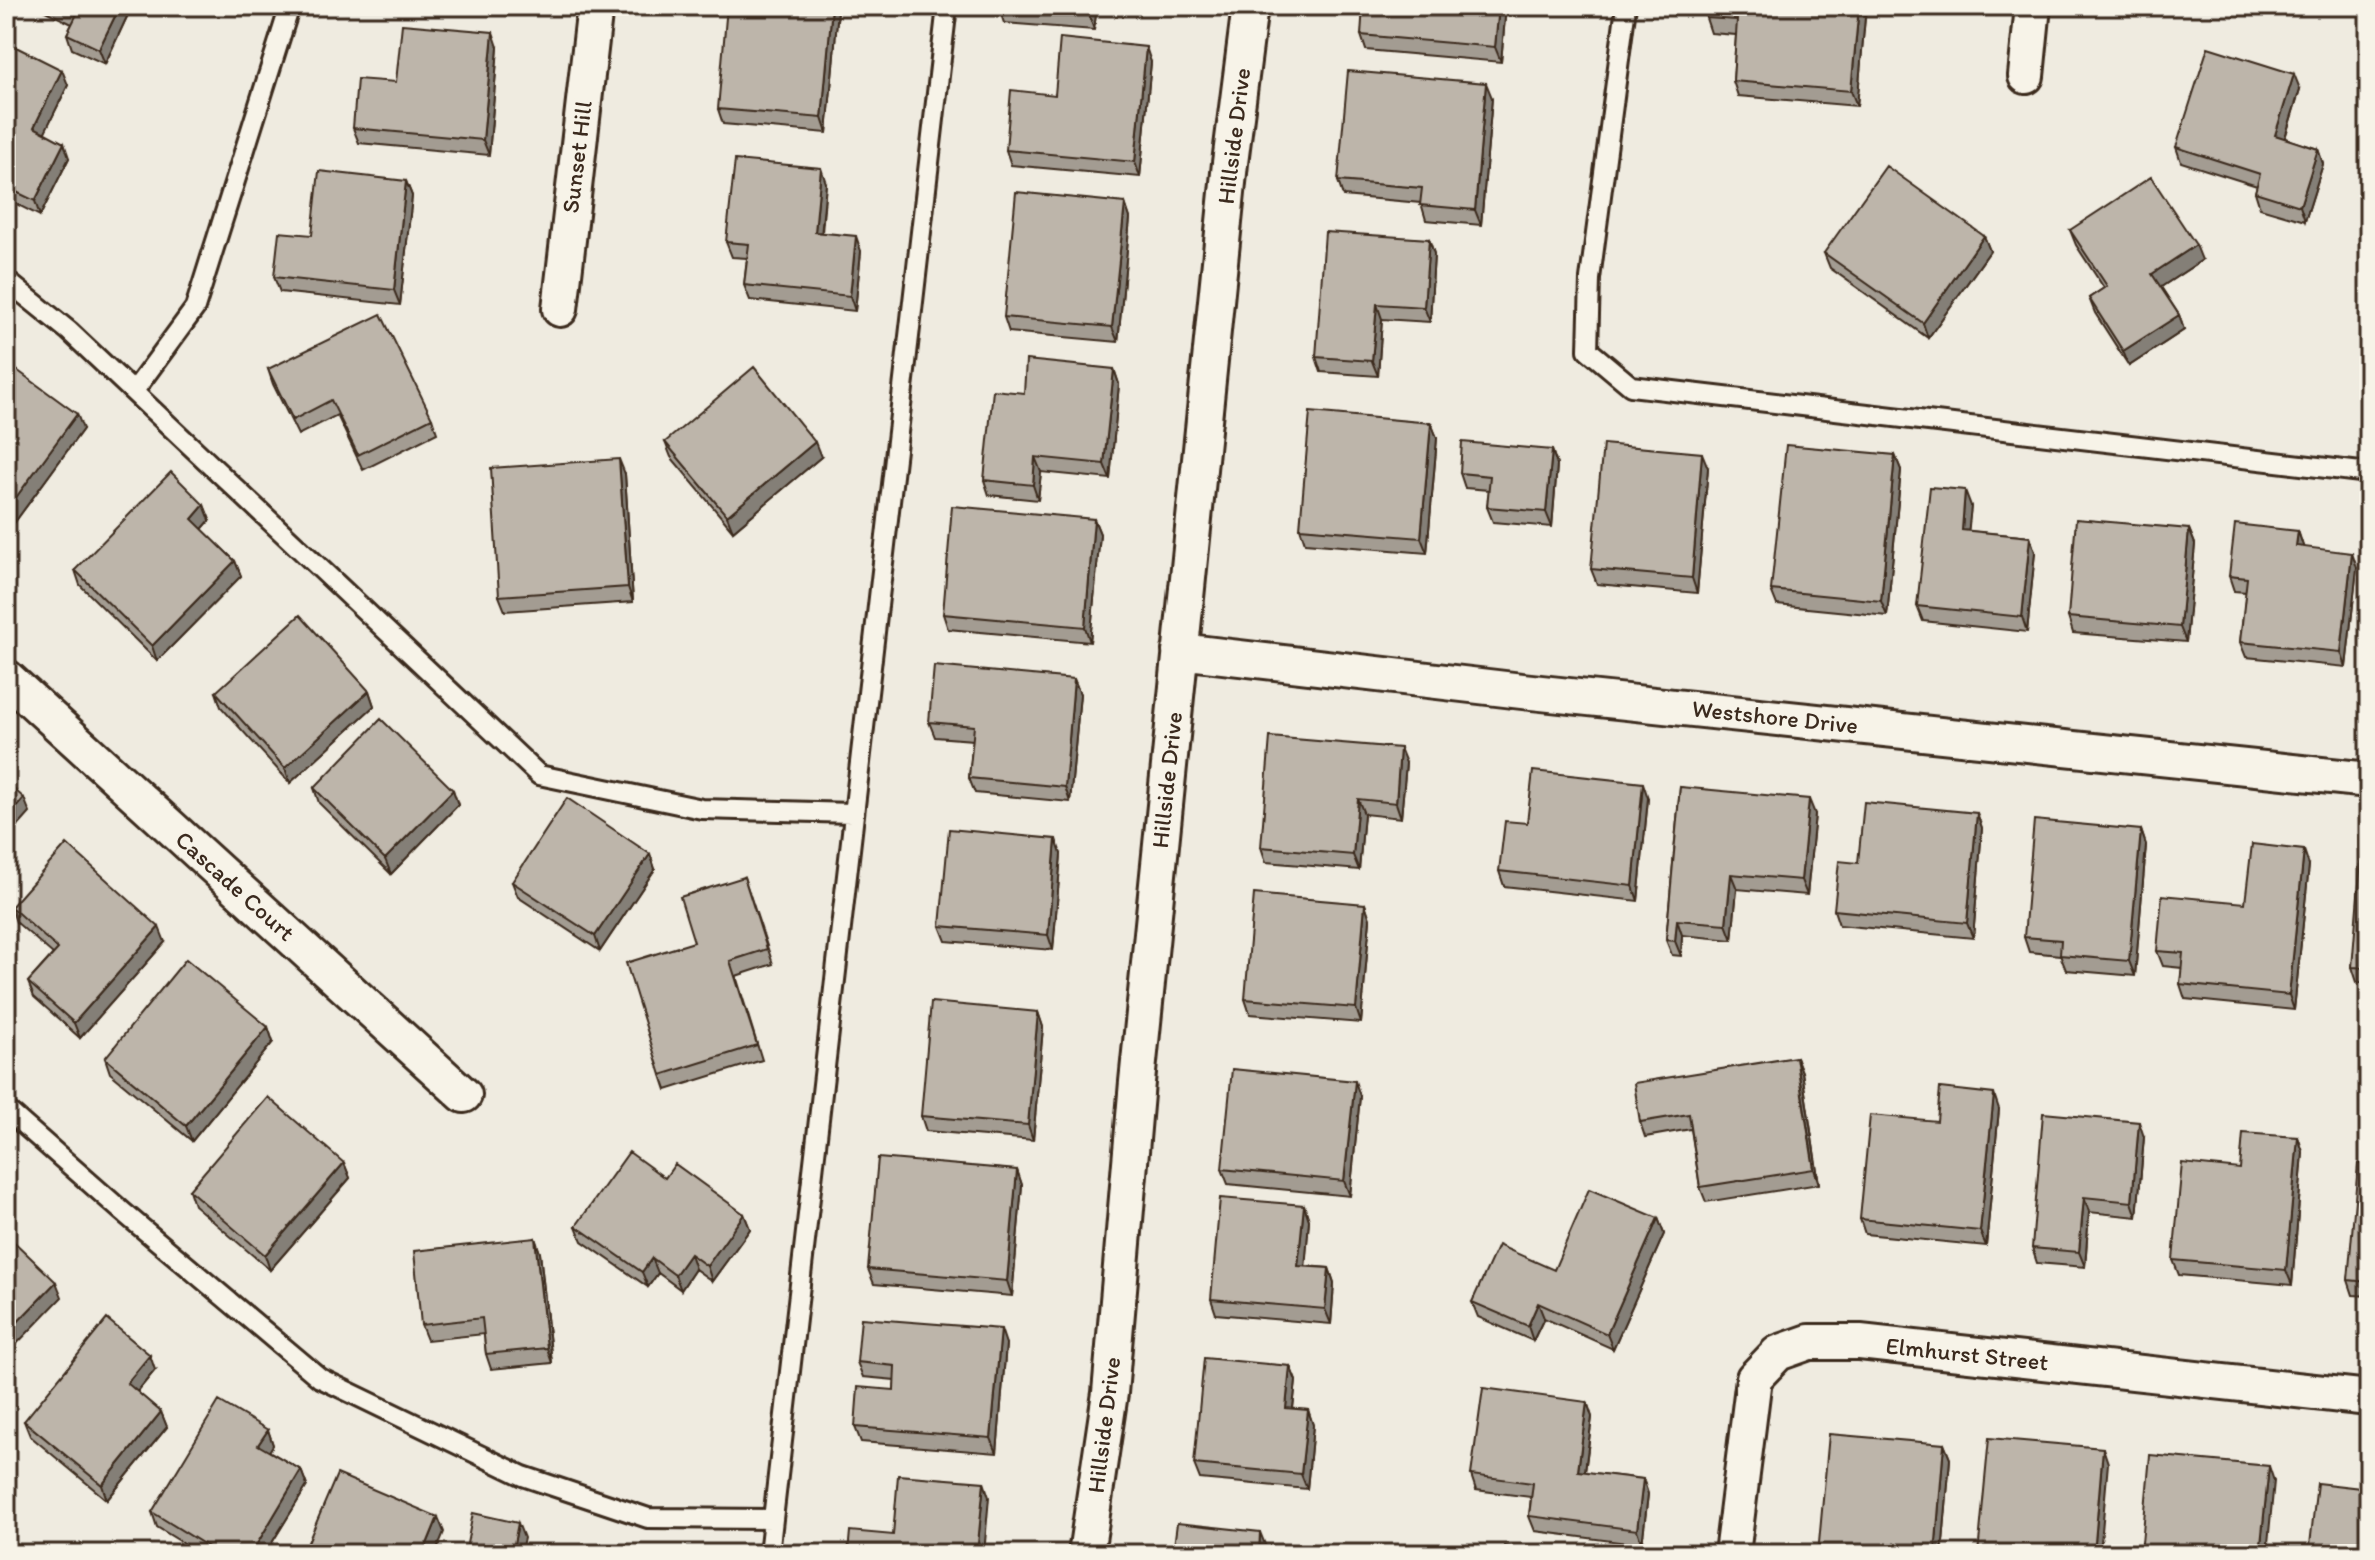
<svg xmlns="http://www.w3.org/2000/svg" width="2375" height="1560" viewBox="0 0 2375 1560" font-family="Itim,sans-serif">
<rect width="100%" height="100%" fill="#efebe0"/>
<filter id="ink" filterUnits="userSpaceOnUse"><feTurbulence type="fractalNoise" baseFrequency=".0125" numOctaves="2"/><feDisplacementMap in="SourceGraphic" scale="16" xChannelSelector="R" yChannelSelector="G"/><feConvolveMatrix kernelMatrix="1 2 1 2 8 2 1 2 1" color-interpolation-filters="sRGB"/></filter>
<g filter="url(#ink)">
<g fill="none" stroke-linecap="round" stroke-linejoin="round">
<defs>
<path id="service" d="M1626,6L1590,279L1588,350L1631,386L2369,473
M6,280L69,331L539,775L702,809L852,813
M134,391L195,308L290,6
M6,1109L123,1212L320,1378L523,1476L648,1518L772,1519
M769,1554L947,6"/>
<path id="minor" d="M2026,76L2033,6
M560,309L595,6
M1180,651L1522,691L2369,780
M6,677L464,1095
M1086,1554L1110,1393L1137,1082L1230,163L1250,6
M1732,1554L1754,1378L1778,1353L1809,1342H1860L2369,1398"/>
</defs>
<use href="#service" stroke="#3b2a1e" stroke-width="24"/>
<use href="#minor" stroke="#3b2a1e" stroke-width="40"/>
<use href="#service" stroke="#f7f3e8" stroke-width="18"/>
<use href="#minor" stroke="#f7f3e8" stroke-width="34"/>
</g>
<path fill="#a39c92" stroke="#3b2a1e" stroke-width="2" d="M35,6H132L105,64L72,49L67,34L72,24Z
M1097,6L1094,30L1004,23L999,8Z
M1131,6H1162V9Z
M1506,6L1501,62L1366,50L1361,35Z
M1706,6H1866L1857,106L1738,96L1733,81L1736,35L1711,33L1706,18Z
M838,9L827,133L723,124L718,109Z
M6,42L68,85L44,133L69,158L40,216L6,199Z
M498,47L489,155L359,143L353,128Z
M1151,62L1140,177L1011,165L1006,150L1055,95Z
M2300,89L2285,138L2318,149L2323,164L2305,221L2260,208L2255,192L2257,186L2181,162L2176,147Z
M1492,98L1481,225L1426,220L1421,203L1343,196L1338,181Z
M406,181L412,196L400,305L280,292L274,277L312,235Z
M826,183L822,233L861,251L855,311L750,300L744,285L747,258L732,257L726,242Z
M1125,203L1130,218L1118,342L1009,332L1004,317Z
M2070,230L2202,260L2161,287L2179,315L2184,330L2129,366L2095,313L2089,298L2104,288L2076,245Z
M1984,236L1990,251L1928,338L1830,268L1824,253Z
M1429,239L1434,254L1430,322L1382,319L1378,376L1321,372L1316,357Z
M268,369L432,418L437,433L363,470L337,415L298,435L273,384Z
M1114,369L1119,384L1110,479L1041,472L1038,500L989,495L984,480L1024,393Z
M6,370L83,429L12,526L6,522Z
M1431,423L1437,438L1427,553L1305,543L1300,528Z
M665,442L821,457L733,531L671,457Z
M1552,450L1557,465L1552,527L1493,522L1487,507L1489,490L1465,488L1460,473Z
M1895,455L1901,470L1887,616L1777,605L1771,590Z
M1708,468L1697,593L1597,584L1591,569Z
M625,474L633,602L505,611L499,596Z
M204,505L210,520L202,529L235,561L241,576L157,661L80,585L75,570Z
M1971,506L1968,531L2030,537L2035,552L2027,632L1923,621L1917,606Z
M1094,519L1100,534L1090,642L948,629L943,614Z
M2189,529L2195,544L2186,642L2073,633L2068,617Z
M2298,531L2303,547L2357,568L2346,667L2246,657L2240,642L2246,592L2234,591L2229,576Z
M1074,679L1080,694L1070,802L975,793L969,778L973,740L935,737L929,722Z
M369,691L374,706L290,783L221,707L216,692Z
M1406,763L1401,818L1364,814L1359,870L1266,862L1261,847Z
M1680,787L1815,814L1807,895L1737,889L1732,940L1682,935L1681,956L1672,955L1666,940Z
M314,788L453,790L458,805L391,874L319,803Z
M1648,798L1638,901L1504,886L1499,871L1527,823Z
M1977,813L1982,828L1973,938L1839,925L1834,910L1858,863Z
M2141,830L2146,845L2135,976L2066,970L2060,955L2029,952L2024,937Z
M650,854L655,869L600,951L518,897L512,882Z
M1061,854L1053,950L946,941L940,926Z
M2369,860V983L2357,982L2352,967Z
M2309,865L2294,1010L2185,999L2180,984L2182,968L2163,966L2157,951L2245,903Z
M744,877L773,964L736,976L762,1060L666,1090L661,1075L694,942Z
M1365,904L1370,919L1361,1023L1250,1014L1245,999Z
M11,907L165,942L80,1038L34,997L28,982L53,954L16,922Z
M1038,1012L1043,1027L1033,1140L926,1131L921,1116Z
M268,1027L273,1042L192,1141L110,1073L105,1058Z
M1796,1057L1802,1072L1819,1184L1706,1202L1700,1187L1691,1129L1645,1137L1640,1122Z
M1360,1096L1350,1196L1228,1184L1222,1169Z
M1999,1109L1986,1246L1865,1234L1860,1219L1937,1121Z
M2144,1137L2137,1217L2089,1212L2085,1267L2037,1263L2032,1248Z
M2298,1137L2303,1152L2292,1285L2179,1275L2173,1260L2240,1169Z
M344,1163L350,1178L270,1270L194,1205L189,1190Z
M2369,1164V1296L2353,1295L2348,1280Z
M1017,1170L1022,1185L1012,1296L874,1284L868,1269Z
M665,1178L744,1214L750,1229L712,1281L695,1269L681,1290L658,1273L648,1287L582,1241L576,1226Z
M1304,1205L1309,1220L1305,1266L1329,1268L1334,1283L1331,1324L1216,1314L1211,1299Z
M1658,1218L1664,1234L1613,1349L1544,1318L1533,1341L1478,1317L1472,1302L1554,1270Z
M535,1238L540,1253L552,1363L491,1369L486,1354L484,1334L427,1340L421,1325Z
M1006,1344L997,1453L861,1442L855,1427L894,1390L895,1380L863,1377L857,1362Z
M1290,1366L1296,1381L1293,1409L1308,1410L1313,1425L1307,1489L1200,1479L1194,1464Z
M155,1370L137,1392L161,1412L167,1427L107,1500L30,1436L24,1421Z
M1587,1402L1592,1417L1585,1472L1643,1479L1648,1494L1642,1545L1535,1531L1529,1516L1531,1497L1476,1490L1471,1475Z
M268,1430L273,1445L269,1451L301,1470L307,1486L265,1554H201L157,1527L152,1512Z
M1944,1444L1950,1459L1942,1554H1818Z"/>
<path fill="#847f77" stroke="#3b2a1e" stroke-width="2" d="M120,6H132L105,64L99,49Z
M832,6H837L838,9L827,133L822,118Z
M1090,6H1097L1094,30L1089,15Z
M1499,6H1506L1501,62L1495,47Z
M1859,6H1866L1857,106L1851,91Z
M493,32L498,47L489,155L483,140Z
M1146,47L1151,62L1140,177L1135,162Z
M62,70L68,85L40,142L34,127Z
M2294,74L2300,89L2281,150L2275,135Z
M1486,83L1492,98L1481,225L1475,210Z
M64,143L69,158L40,216L35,201Z
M2318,149L2323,164L2305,221L2300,206Z
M821,168L826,183L820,247L815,232Z
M406,181L412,196L400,305L394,290Z
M1125,203L1130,218L1118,342L1112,327Z
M856,236L861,251L855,311L850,296Z
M1984,236L1990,251L1928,338L1923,323Z
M1429,239L1434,254L1430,322L1424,307Z
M2196,245L2202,260L2158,289L2152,274Z
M1377,304L1382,319L1378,376L1372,361Z
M2179,315L2184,330L2129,366L2123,351Z
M1114,369L1119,384L1110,479L1104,464Z
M77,414L83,429L12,526L6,511Z
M1431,423L1437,438L1427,553L1421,538Z
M815,442L821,457L733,531L727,516Z
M1552,450L1557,465L1552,527L1546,512Z
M1702,453L1708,468L1697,593L1692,578Z
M1895,455L1901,470L1887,616L1881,601Z
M1035,457L1041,472L1038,500L1033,485Z
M619,459L625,474L633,602L628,587Z
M1965,490L1971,506L1967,545L1962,530Z
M204,505L210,520L198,534L192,519Z
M1094,519L1100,534L1090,642L1085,627Z
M2189,529L2195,544L2186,642L2180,627Z
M2298,531L2303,546L2302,562L2296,546Z
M2030,537L2035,552L2027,632L2022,617Z
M2352,553L2357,568L2346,667L2341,652Z
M235,561L241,576L157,661L152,646Z
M1074,679L1080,694L1070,802L1065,787Z
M369,691L374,706L290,783L285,768Z
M1400,748L1406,763L1401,818L1396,803Z
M1643,783L1648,798L1638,901L1633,886Z
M453,790L458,805L391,874L385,859Z
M24,798L30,813L6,840V819Z
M1358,799L1364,814L1359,870L1353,855Z
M1809,799L1815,814L1807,895L1801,880Z
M1977,813L1982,828L1973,938L1967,923Z
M2141,830L2146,845L2135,976L2129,961Z
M1056,839L1061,854L1053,950L1048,935Z
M2304,850L2309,865L2294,1010L2289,995Z
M650,854L655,869L600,951L595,936Z
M1731,874L1737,889L1732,940L1726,924Z
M1365,904L1370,919L1361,1023L1356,1008Z
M1677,920L1682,935L1681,956L1675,941Z
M159,927L165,942L80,1038L74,1023Z
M1038,1012L1043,1027L1033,1140L1028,1125Z
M268,1027L273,1042L192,1141L186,1126Z
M1796,1057L1802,1072L1819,1184L1814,1169Z
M1355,1081L1360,1096L1350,1196L1344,1181Z
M1994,1094L1999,1109L1986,1246L1980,1231Z
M2139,1122L2144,1137L2137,1217L2132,1202Z
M2298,1137L2303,1152L2292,1285L2286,1270Z
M344,1163L350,1178L270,1270L265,1255Z
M1017,1170L1022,1185L1012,1296L1007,1281Z
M2084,1197L2089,1212L2085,1267L2079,1252Z
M1304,1205L1309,1220L1304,1281L1298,1266Z
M744,1214L750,1229L712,1281L707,1266Z
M1658,1218L1664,1234L1613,1349L1607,1334Z
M535,1238L540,1253L552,1363L547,1348Z
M690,1254L695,1269L681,1290L675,1275Z
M652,1258L658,1273L648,1287L642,1272Z
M1329,1268L1334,1283L1331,1324L1325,1309Z
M56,1282L62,1297L6,1355V1334Z
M1538,1303L1544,1318L1533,1341L1528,1326Z
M1001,1329L1006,1344L997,1453L991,1438Z
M150,1355L155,1370L132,1398L127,1383Z
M1290,1366L1296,1381L1291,1424L1286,1408Z
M1587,1402L1592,1417L1583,1486L1578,1471Z
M1308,1410L1313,1425L1307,1489L1301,1474Z
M161,1412L167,1427L107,1500L102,1485Z
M268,1430L273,1445L264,1460L258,1445Z
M1944,1444L1950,1459L1942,1554H1935Z
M2103,1448L2108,1463L2100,1554H2094Z
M2269,1466L2274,1481L2267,1554H2260Z
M301,1470L307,1486L265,1554H251Z
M1643,1479L1648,1494L1642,1545L1637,1530Z
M984,1482L989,1497L984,1554H977Z
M438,1517L444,1532L435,1554H423Z
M518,1523L524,1538L520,1554H512Z
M1260,1532L1266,1547L1265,1554H1259Z"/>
<path fill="#bdb5aa" stroke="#3b2a1e" stroke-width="2" d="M60,6H120L99,49L67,34L77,14Z
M727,6H832L822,118L718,109Z
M999,6H1090L1089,15L999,8Z
M1363,6H1499L1495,47L1361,35Z
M1706,6H1859L1851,91L1733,81L1737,20L1706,18Z
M402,24L493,32L483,140L353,128L357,79L396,82Z
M1060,38L1146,47L1135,162L1006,150L1011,90L1055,95Z
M6,42L62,70L34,127L64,143L35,201L6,187V154L11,144L6,141Z
M2208,47L2294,74L2275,135L2318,149L2300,206L2255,192L2260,174L2176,147Z
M1348,71L1486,83L1475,210L1420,205L1422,188L1338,181Z
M735,160L821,168L815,232L856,236L850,296L744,285L749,244L726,242Z
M1886,166L1984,236L1923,323L1824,253Z
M319,171L406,181L394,290L274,277L279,232L312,235Z
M2151,177L2196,245L2152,274L2179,315L2123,351L2089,298L2107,286L2070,230Z
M1016,192L1125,203L1112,327L1004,317Z
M1325,232L1429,239L1424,307L1377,304L1372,361L1316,357Z
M381,314L432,418L358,455L331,400L293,420L268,369Z
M1026,360L1114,369L1104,464L1035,457L1033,485L984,480L993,390L1024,393Z
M10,365L77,414L6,511V370Z
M754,367L815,442L727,516L665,442Z
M1310,412L1431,423L1421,538L1300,528Z
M1462,442L1552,450L1546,512L1487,507L1490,476L1460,473Z
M1603,444L1702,453L1692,578L1591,569Z
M1786,445L1895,455L1881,601L1771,590Z
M619,459L628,587L499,596L491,468Z
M171,472L204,505L192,519L235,561L152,646L75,570Z
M1930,487L1965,490L1962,530L2030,537L2022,617L1917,606Z
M952,506L1094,519L1085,627L943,614Z
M2076,519L2189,529L2180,627L2068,617Z
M2235,524L2298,531L2296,546L2352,553L2341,652L2240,642L2247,578L2229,576Z
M300,615L369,691L285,768L216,692Z
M934,666L1074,679L1065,787L969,778L974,726L929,722Z
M381,719L453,790L385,859L314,788Z
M1270,737L1400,748L1396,803L1358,799L1353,855L1261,847Z
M1533,771L1643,783L1633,886L1499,871L1505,821L1527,823Z
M6,782L24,798L6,819Z
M1680,787L1809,799L1801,880L1731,874L1726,924L1677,920L1675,941L1666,940Z
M567,798L650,854L595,936L512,882Z
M1864,802L1977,813L1967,923L1834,910L1839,861L1858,863Z
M2034,820L2141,830L2129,961L2060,955L2061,940L2024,937Z
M949,829L1056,839L1048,935L940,926Z
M67,844L159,927L74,1023L28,982L58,949L11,907Z
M2252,844L2304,850L2289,995L2180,984L2183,953L2157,951L2162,895L2245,903Z
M2361,859L2369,860V968L2352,967Z
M744,877L767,949L730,961L757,1045L661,1075L626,963L694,942L680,897Z
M1254,894L1365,904L1356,1008L1245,999Z
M186,959L268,1027L186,1126L105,1058Z
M931,1002L1038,1012L1028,1125L921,1116Z
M1796,1057L1814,1169L1700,1187L1689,1114L1640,1122L1634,1083Z
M1232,1069L1355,1081L1344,1181L1222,1169Z
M1940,1088L1994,1094L1980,1231L1860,1219L1870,1115L1937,1121Z
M268,1097L344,1163L265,1255L189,1190Z
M2043,1113L2139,1122L2132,1202L2084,1197L2079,1252L2032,1248Z
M2243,1133L2298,1137L2286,1270L2173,1260L2182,1163L2240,1169Z
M629,1152L665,1178L675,1164L744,1214L707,1266L690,1254L675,1275L652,1258L642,1272L576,1226Z
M878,1158L1017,1170L1007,1281L868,1269Z
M2358,1164H2369V1282L2348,1280Z
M1589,1189L1658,1218L1607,1334L1538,1303L1528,1326L1472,1302L1498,1245L1554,1270Z
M1220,1198L1304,1205L1298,1266L1329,1268L1325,1309L1211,1299Z
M6,1234L56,1282L6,1334Z
M535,1238L547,1348L486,1354L482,1318L421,1325L414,1251Z
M861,1318L1001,1329L991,1438L855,1427L858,1387L894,1390L895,1366L857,1362Z
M107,1319L150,1355L127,1383L161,1412L102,1485L24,1421Z
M1204,1358L1290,1366L1286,1408L1308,1410L1301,1474L1194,1464Z
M1483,1388L1587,1402L1578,1471L1643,1479L1637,1530L1529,1516L1533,1483L1471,1475Z
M219,1401L268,1430L258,1445L301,1470L251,1554H220L152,1512Z
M1829,1434L1944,1444L1935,1554L1873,1548L1872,1554H1818Z
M1989,1438L2103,1448L2094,1554H1978Z
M2150,1455L2269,1466L2260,1554H2141Z
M337,1474L438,1517L423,1554H303Z
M898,1475L984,1482L977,1554H848L850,1531L893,1535Z
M2317,1483L2369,1489V1554H2309Z
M473,1513L518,1523L512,1554H465Z
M1177,1523L1260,1532L1259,1554H1173Z
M1505,1546L1572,1554H1504Z"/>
</g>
<g text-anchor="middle" stroke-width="8" stroke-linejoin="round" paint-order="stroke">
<g font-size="24" fill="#3b2a1e" stroke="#f7f3e8">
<text transform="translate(1234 136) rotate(-83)" y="8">Hillside Drive</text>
<text transform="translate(577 157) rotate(-83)" y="8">Sunset Hill</text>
<text transform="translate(1775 717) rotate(6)" y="8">Westshore Drive</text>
<text transform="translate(1167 780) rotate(-84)" y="8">Hillside Drive</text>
<text transform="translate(235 886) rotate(42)" y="8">Cascade Court</text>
<text transform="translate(1967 1354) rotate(6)" y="8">Elmhurst Street</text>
<text transform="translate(1104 1425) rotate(-83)" y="8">Hillside Drive</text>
</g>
</g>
<rect width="2375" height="1560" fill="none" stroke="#f7f3e8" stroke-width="32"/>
<rect x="16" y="16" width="2343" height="1528" fill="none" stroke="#3b2a1e" stroke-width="3" filter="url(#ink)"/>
</svg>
